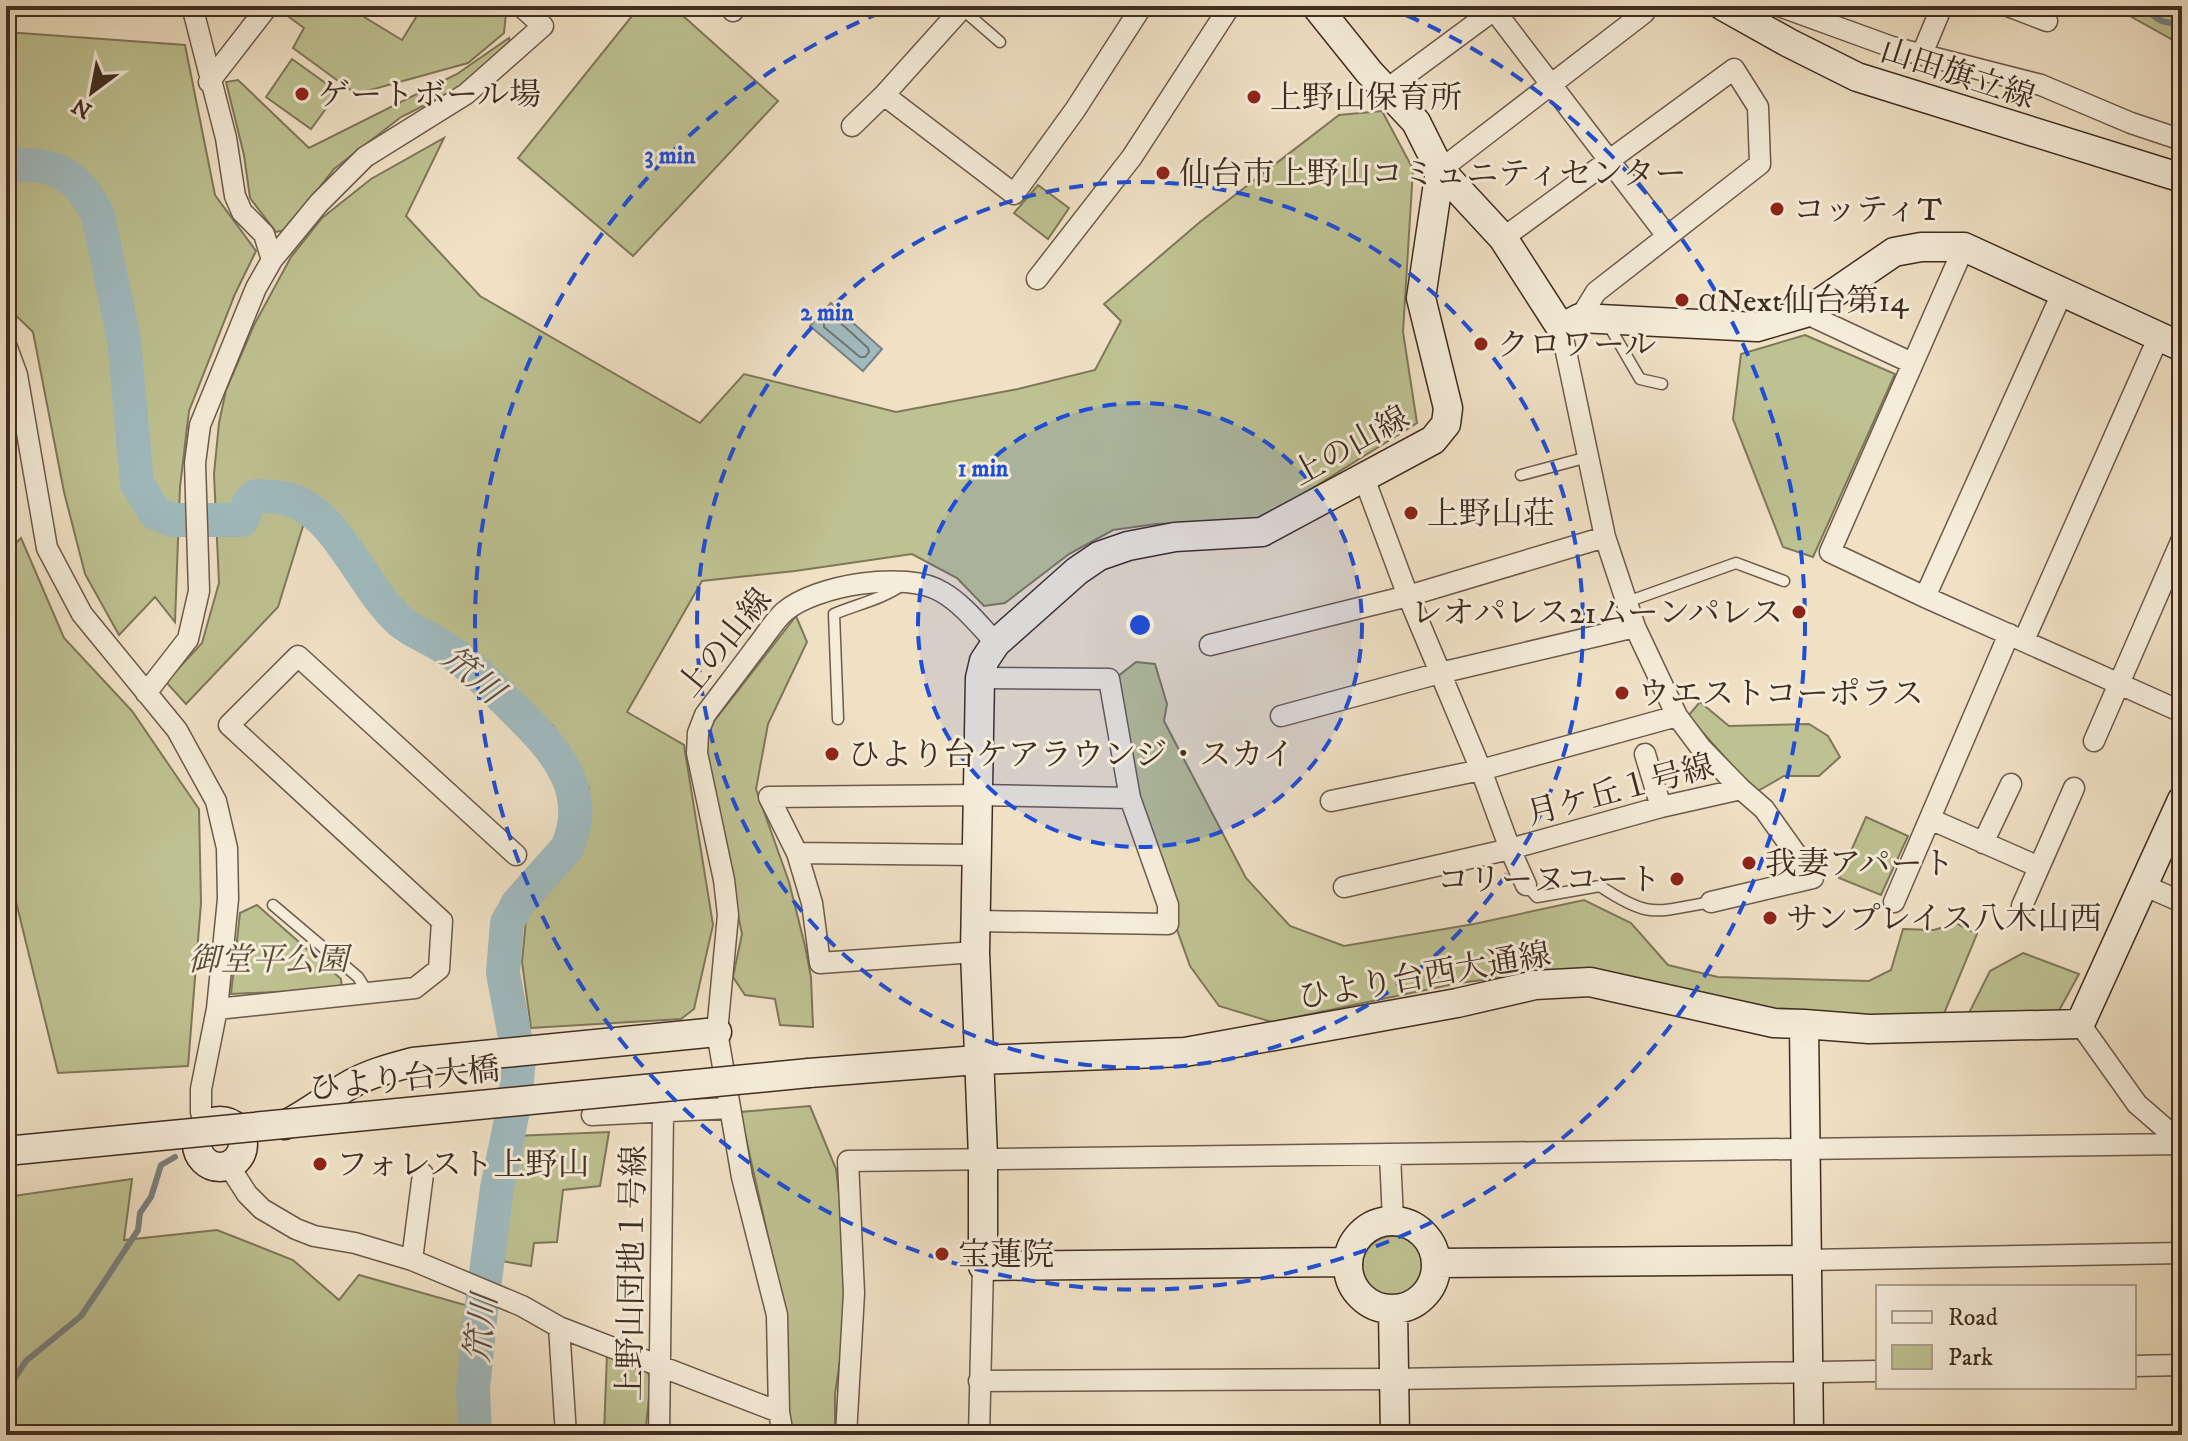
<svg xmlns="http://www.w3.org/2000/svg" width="2188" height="1441" viewBox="0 0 2188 1441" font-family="'IM FELL DW Pica','Noto Serif JP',serif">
<rect width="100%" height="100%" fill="#f0e1c5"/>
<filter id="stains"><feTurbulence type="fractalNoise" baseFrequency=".0025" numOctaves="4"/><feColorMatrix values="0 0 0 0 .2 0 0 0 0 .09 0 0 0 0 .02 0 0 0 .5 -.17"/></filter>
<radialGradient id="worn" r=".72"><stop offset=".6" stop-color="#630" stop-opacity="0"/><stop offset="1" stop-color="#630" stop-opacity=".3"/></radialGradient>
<path fill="#bec191" stroke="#7f775a" stroke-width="2" d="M274,6H346L402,40L423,6H502L506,13L504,33L468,63L356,94L293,48L304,28Z
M640,6H672L778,101L633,256L518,158Z
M2112,6H2182V45Z
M6,32L185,45L215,195L256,251L235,294L189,411L180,487L175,622L155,597L119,635L85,574L64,492L33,332L6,306Z
M509,38L512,49L465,85L401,117L334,169L286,230L276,232L250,198L244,155L226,82L238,80L309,148L457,74Z
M292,59L338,92L311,129L266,97Z
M1382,111L1413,169L1403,332L1417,423L1263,519L1156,524L1113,530L1069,554L1005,603L984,606L957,578L912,554L795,571L702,581L627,712L684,745L713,925L694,1009L681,1019L531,1028L522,962L526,920L582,837L589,788L553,726L304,523L278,607L186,704L166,682L202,643L219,583L214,474L219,423L226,390L254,325L291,257L322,218L371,179L444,138L406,216L480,296L700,423L744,374L896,412L1018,389L1095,370L1121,321L1104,304L1200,222L1339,115Z
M1038,185L1069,208L1048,239L1014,213Z
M1805,335L1895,374L1813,557L1783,547L1733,419L1741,354Z
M6,380L14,411V488L6,486Z
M21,538L64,638L132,711L199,809L201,903L188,1066L58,1073L6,861V553Z
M796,616L807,642L768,724L756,789L789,882L805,946L811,977L813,1027L780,1025L775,999L745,995L733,977L742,934L706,759L708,729Z
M1136,662L1155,664L1167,704L1164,721L1246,878L1290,926L1344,946L1474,924L1584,900L1631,923L1668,965L1718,977L1869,981L1891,970L1903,929L1934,930L1956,923L1977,934L1943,1016L1775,1015L1530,974L1459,983L1272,1022L1219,1006L1190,966L1176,927L1140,798L1117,677Z
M1700,702L1729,726L1809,724L1828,736L1840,757L1819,776H1784L1756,792L1688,716Z
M1866,817L1908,836L1881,895L1839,878Z
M257,905L341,979L342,989L231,994L240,913Z
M2023,953L2079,974L2055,1018L1966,1019L1990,971Z
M810,1106L836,1169L846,1250L844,1334L835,1394V1435H790L785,1312L740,1112Z
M609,1132L600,1186L563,1190L557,1242L534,1243L531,1266L501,1261L514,1136Z
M132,1179L124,1240L217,1230L293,1260L339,1300L359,1275L472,1307V1435H6V1197Z
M1362 1267a31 31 0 1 1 62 0a31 31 0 1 1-62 0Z
M607,1353L644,1365L651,1379L645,1435L604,1434Z"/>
<path fill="#a0bbc0" stroke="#7a8281" stroke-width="2" d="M831,303L882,349L863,371L810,326Z"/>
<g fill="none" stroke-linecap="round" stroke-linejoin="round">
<path stroke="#707471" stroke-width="2" d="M830,316L834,317L868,348L869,352L865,357H860L824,327V323Z"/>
<path stroke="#7a8281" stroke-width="6" d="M2146,6C2154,22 2166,23 2182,24
M6,1391L26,1361L81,1316L104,1282L138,1230L140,1213L151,1197L161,1165L175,1157"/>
<path stroke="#a0bbc0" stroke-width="34" d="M6,166C54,161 77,173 98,215L124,340L137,483L155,513L172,520H242L248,504L256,496C268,497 281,496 292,500C338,516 363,588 400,621C413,632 428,637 442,646C471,665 496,691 520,715C557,752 592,792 567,848L518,903L507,923L503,973L519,1059L515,1101L497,1188L480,1319L473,1389L475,1435"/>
<defs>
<path id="lane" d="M962,9L1000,42
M1608,324L1640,379L1662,384
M1521,475L1588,457
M1627,602L1736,563L1784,581
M838,719L834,614C858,604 883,599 904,584
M1526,885L1537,897L1600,886C1649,919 1655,912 1711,902
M273,905L358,977L368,993"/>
<path id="street" d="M192,6L226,138L235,196L242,212L264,234L272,260
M964,6L884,95L1014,194L1075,110L1142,6
M1491,6L1667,236
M1779,6L1892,47L2041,85L2131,123L2182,140
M2008,6L2047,21
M733,11L737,6
M1922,54L1942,6
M209,82L268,6
M1387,89L1494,10
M852,126L884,95
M1440,170L1644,13
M1503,238L1734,69L1758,107L1760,164L1596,292L1580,318
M1964,247L1830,552L1925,597L2182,712
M1037,279L1132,157L1230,6
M1805,313L1912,363
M1561,328L1605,537L1635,627L1677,716L1701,748L1741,789L1661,807L1510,849L1481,770L1408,596L1605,537
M6,345L17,375L47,548L82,614L177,730L216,801L227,848L228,899L217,1009L201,1089V1112L205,1126
M1925,597L2063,291
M2024,640L2159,336
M1210,645L1408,596L1364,478
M146,693L188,639L199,591L195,463L200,425L256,288L272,260L319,203L365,157L466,94L543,26L521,6
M1281,716L1440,673L1635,627
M2094,741L2182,539
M1645,754L1661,807
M1331,801L1481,770L1677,716
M1930,819L2039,867
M1983,843L2011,784
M797,853L977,855
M2143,885L2182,902
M1344,887L1510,849L1526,885
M1711,902L1813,878L1764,809L1741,789
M1894,902L2009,634
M2022,906L2074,788
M977,921L1168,924V905L1130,798L1109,679L980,678
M975,952L820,963L812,903L797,853L769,797L978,795L1130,798
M217,1009L415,988L439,969L442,921L229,725L298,656L516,855
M2080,1024L2137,1104L2182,1143
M592,1115L730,1108
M1390,1155L1393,1220
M229,1166L247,1194L262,1209L296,1229L314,1236L355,1243L412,1260L522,1306L559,1327L779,1412
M412,1260L423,1174
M1808,1260L2182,1253
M559,1327L566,1435
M2134,1366L2182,1365
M979,1381L1394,1379L1878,1371
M659,1435L663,1112
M783,1435L779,1412L777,1315L742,1177L717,1032L728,915L724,880L697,753L698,733L705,715C722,692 740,669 757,646C766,635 774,621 784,612C815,585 906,570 942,592C963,604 980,626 996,643
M846,1435L854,1293L848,1161L2182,1144
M979,1435L983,1266"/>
<path id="secondary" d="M1316,6L1369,72L1416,122L1440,170L1421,298L1448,408L1446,424L1433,440L1262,532L1175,537L1128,546L1099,556L1077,571L996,643L984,661L980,678L975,952L983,1157V1266L1348,1262
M1723,6L1789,43L1857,77L2182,178
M1440,170L1503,238L1561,328L1580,318L1757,327L1805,313L1894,252L1921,247H1964L2182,347
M1804,1024L1869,1029L2080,1024L2182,800
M809,1073L977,1060L1185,1052L1457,1003L1535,985L1590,982L1774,1023L1804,1024L1809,1435
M197 1144a23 23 0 1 1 46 0a23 23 0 1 1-46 0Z
M285,1125C309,1113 328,1097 351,1084C371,1073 391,1068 413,1062L717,1032
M1348 1265a44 44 0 1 1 88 0a44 44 0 1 1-88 0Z
M1437,1263L1808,1260
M1393,1310L1395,1435"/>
</defs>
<use href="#lane" stroke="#6c5a4b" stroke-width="13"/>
<use href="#street" stroke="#6c5a4b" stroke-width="23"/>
<use href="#secondary" stroke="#402d22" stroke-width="31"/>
<use href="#lane" stroke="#f5ecd9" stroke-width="10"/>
<use href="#street" stroke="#f5ecd9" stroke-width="20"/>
<use href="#secondary" stroke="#f5ecd9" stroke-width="28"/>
<defs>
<path id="secondary-bridge" d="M6,1151L809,1073"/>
</defs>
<use href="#secondary-bridge" stroke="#402d22" stroke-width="31" stroke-linecap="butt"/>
<use href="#secondary-bridge" stroke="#f5ecd9" stroke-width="28"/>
</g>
<circle cx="1140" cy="625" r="222" fill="#1d4ed8" fill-opacity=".12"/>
<g fill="none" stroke="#1d4ed8" stroke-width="4" stroke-dasharray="14 10">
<circle cx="1140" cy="625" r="222"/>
<circle cx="1140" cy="625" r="443"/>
<path d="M1384 6A665 665 0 1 1 896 6"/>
</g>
<g fill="#8f2418" stroke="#f5ecd9" stroke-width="3">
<circle cx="302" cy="94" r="8"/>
<circle cx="1254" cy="97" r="8"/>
<circle cx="1163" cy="173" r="8"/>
<circle cx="1777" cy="209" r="8"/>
<circle cx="1682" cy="300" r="8"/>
<circle cx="1481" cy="344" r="8"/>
<circle cx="1411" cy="513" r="8"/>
<circle cx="1799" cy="612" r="8"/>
<circle cx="1622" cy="693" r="8"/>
<circle cx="832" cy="754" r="8"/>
<circle cx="1749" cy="863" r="8"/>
<circle cx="1677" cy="879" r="8"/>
<circle cx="1770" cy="918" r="8"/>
<circle cx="320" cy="1164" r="8"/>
<circle cx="942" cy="1254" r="8"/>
</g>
<g text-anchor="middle" stroke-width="6" stroke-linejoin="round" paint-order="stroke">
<g font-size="32" fill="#402d22" stroke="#f5ecd9">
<text transform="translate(1958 73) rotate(18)" y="11">山田旗立線</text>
<text transform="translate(1350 445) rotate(-29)" y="11">上の山線</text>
<text transform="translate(724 642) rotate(-51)" y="11">上の山線</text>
<text transform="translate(1620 789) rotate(-15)" y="11">月ケ丘１号線</text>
<text transform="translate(1424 975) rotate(-10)" y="11">ひより台西大通線</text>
<text transform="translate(404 1078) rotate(-6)" y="11">ひより台大橋</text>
<text transform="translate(631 1273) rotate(-89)" y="11">上野山団地１号線</text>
</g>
<g font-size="32" fill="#402d22" stroke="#f5ecd9" text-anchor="start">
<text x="318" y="105">ゲートボール場</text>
<text x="1270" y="108">上野山保育所</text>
<text x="1179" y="184">仙台市上野山コミュニティセンター</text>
<text x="1793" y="220">コッティT</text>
<text x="1698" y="311">αNext仙台第14</text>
<text x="1497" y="355">クロワール</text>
<text x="1427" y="524">上野山荘</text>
<text x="1783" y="623" text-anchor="end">レオパレス21ムーンパレス</text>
<text x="1638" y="704">ウエストコーポラス</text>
<text x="848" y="765">ひより台ケアラウンジ・スカイ</text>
<text x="1765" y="874">我妻アパート</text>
<text x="1661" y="890" text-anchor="end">コリーヌコート</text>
<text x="1786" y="929">サンプレイス八木山西</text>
<text x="336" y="1175">フォレスト上野山</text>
<text x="958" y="1265">宝蓮院</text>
</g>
<g font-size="32" font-style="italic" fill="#594b38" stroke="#f5ecd9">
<text x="268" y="970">御堂平公園</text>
</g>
<g font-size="34" font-style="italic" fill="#58504a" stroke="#f5ecd9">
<text transform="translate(473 674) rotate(40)" y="12">笊川</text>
<text transform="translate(480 1328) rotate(-83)" y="12">笊川</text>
</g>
</g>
<circle cx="1140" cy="625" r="12" fill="#1d4ed8" stroke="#f5ecd9" stroke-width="4"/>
<g font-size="24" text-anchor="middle" font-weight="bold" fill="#1d4ed8" stroke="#f5ecd9" stroke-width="6" stroke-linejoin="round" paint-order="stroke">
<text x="670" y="163">3 min</text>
<text x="827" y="320">2 min</text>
<text x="983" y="476">1 min</text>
</g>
<rect width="2188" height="1441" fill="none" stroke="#f0e1c5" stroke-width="32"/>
<rect x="8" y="8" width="2172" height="1425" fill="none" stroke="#402d22" stroke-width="4"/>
<rect x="16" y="16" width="2156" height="1409" fill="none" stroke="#402d22" stroke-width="2"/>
<rect x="1876" y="1285" width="260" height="104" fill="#f5ecd9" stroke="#ada090" stroke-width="2"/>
<rect x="1892" y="1311" width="40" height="12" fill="#f5ecd9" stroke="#ada090" stroke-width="2"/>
<text x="1948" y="1325" font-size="24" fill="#402d22">Road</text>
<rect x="1892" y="1345" width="40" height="24" fill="#bec191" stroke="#ada090" stroke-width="2"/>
<text x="1948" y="1365" font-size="24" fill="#402d22">Park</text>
<g transform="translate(92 92) rotate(212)" stroke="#f5ecd9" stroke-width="6" paint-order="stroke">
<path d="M0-6L14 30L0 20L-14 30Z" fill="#402d22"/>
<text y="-12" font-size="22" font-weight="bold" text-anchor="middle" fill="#402d22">N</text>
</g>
<rect width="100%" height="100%" filter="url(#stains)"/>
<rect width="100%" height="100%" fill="url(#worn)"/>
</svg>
